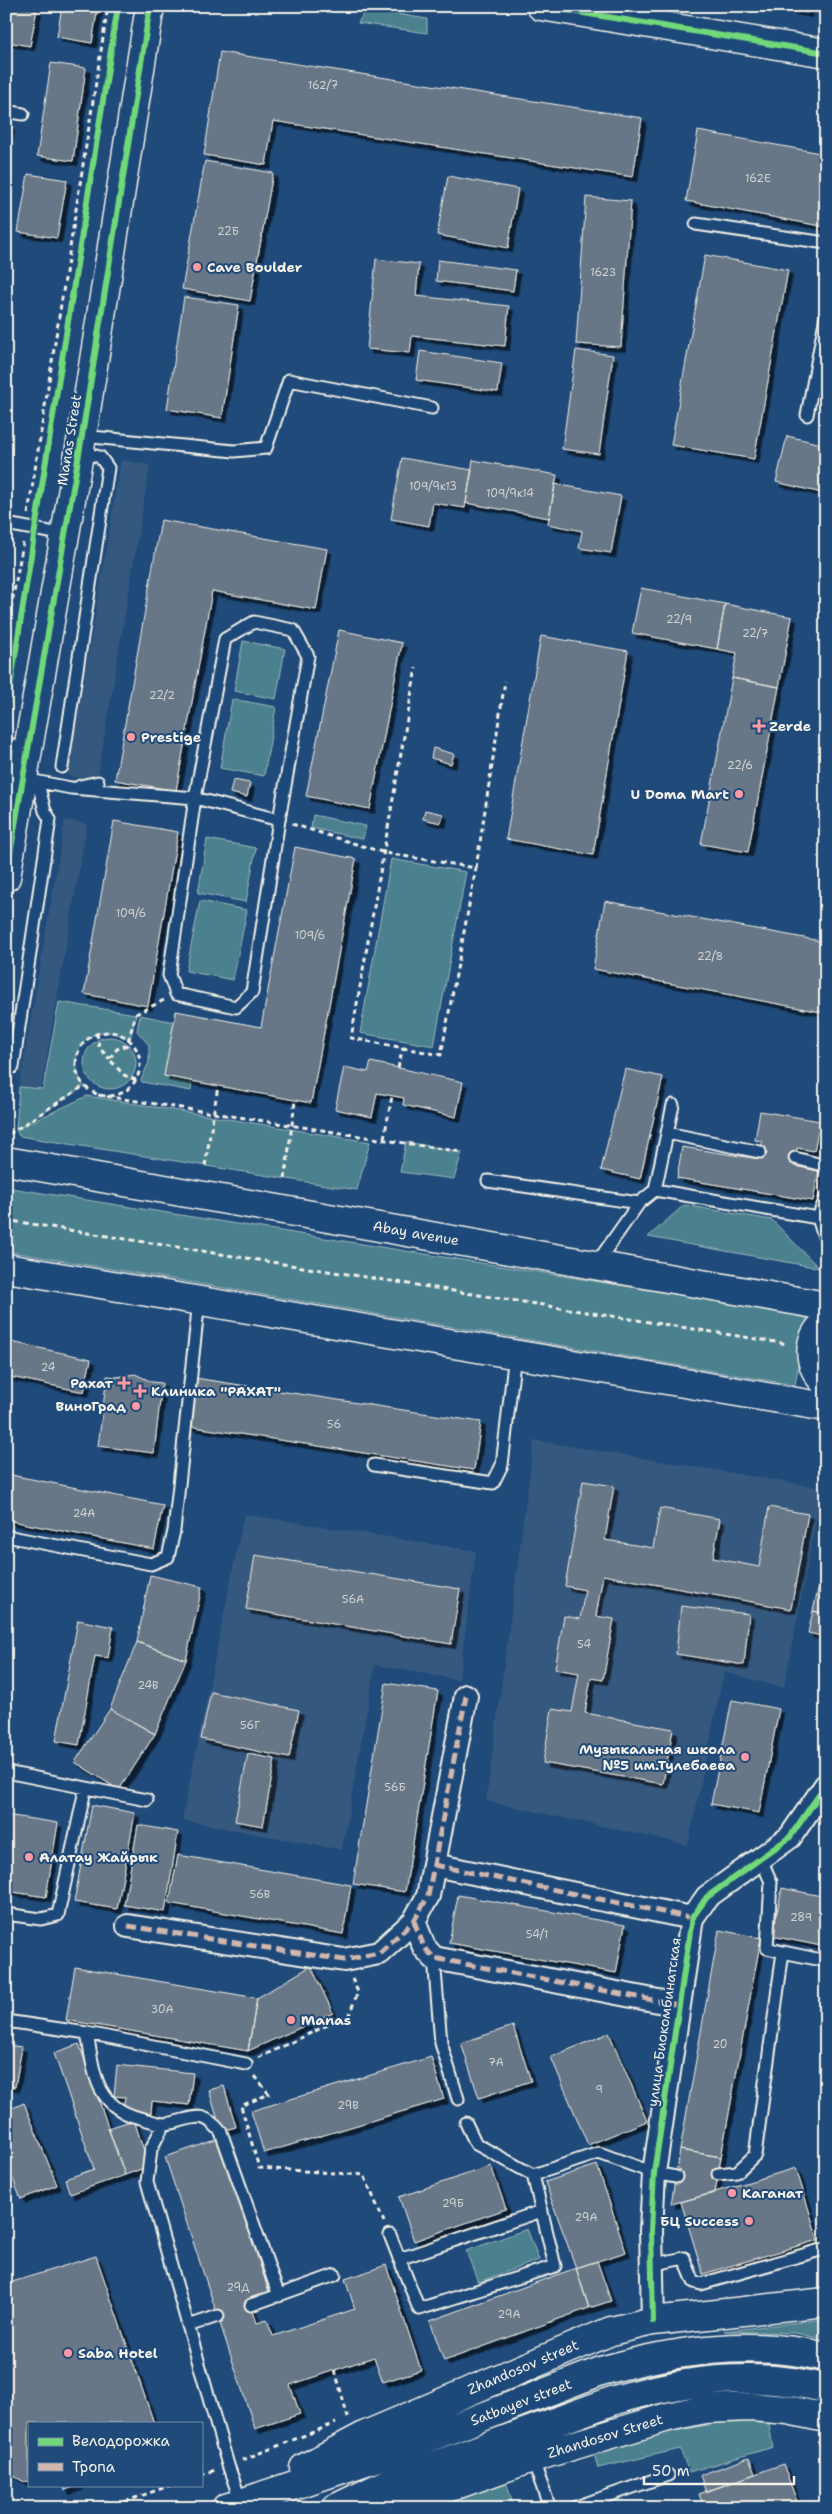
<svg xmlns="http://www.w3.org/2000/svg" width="832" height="2514" viewBox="0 0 832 2514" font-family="'Shantell Sans',sans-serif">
<defs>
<filter id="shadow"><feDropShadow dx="4.5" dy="4.5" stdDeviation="0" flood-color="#0009"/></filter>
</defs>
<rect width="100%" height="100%" fill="#1f4a7a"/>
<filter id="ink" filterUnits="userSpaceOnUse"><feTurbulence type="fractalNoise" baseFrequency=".02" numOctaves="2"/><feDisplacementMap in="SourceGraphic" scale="10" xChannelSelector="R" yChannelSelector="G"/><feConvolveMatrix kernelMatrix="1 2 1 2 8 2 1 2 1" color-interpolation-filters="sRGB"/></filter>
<g filter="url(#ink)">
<path fill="#35587e" d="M121,460L150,465L97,781L68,776Z
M65,820L87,824L41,1091L19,1087Z
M534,1440L822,1488L784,1688L724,1672L688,1845L486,1801Z
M244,1514L476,1551L459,1680L375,1665L342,1850L182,1820Z"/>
<path fill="#4b808e" stroke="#a0b8bb" d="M366,9L427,19V33L358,23Z
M243,641L285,649L276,699L234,691Z
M232,699L276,707L264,776L220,768Z
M313,815L366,826L363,839L311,828Z
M207,839L256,848L246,902L198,893Z
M391,859L466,872L434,1046L360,1033Z
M200,901L247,910L233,980L186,971Z
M59,1002L136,1014L130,1040C94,1017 61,1050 84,1086L21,1127L87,1096L370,1142L357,1190L19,1136L16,1130L19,1087L43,1089Z
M140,1015L174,1022L164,1076L192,1081L191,1091L142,1082L141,1080L149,1062V1045L137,1031Z
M84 1063a26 26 0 1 1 52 0a26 26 0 1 1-52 0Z
M406,1142L462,1152L454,1179L400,1172Z
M11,1188L807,1315L795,1385L6,1251V1217Z
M684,1205L772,1220L819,1268L648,1237Z
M527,2229L539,2260L478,2282L466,2251Z
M826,2319V2340L796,2333L724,2331Z
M759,2415L768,2420L773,2447L689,2472L680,2449L598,2468L592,2447Z
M504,2474L514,2508H413Z"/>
<path fill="#677787" stroke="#f4f1e8" filter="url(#shadow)" d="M6,6L37,9L30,46L6,42Z
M62,6H98L92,43L57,37Z
M775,6H809L807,13Z
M220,52L642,118L633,177L273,121L266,165L204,155Z
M51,63L86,68L73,161L37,156Z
M6,125H10L6,148Z
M698,131L826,154V227L686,201Z
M205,161L273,173L250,301L182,289Z
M28,174L67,180L57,238L18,232Z
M448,176L518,189L508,248L437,235Z
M586,197L631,201L621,347L576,344Z
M705,255L788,270L754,459L671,445Z
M376,259L419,264L416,296L509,306L505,346L412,336L410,353L367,349Z
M438,260L516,270L513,291L436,281Z
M184,297L239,305L222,418L167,409Z
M576,350L613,355L599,454L562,449Z
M420,351L502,363L498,392L416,380Z
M787,436L826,445V494L776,482Z
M402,458L472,470L465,508L433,503L429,526L391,519Z
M473,460L557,475L549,518L466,503Z
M555,484L621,496L611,553L579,548L582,531L548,524Z
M161,520L327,549L316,610L212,591L176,791L115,780Z
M641,588L725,604L717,649L632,633Z
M725,604L792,617L779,687L732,678L737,653L717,649Z
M339,630L402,643L370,809L306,796Z
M541,636L628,651L593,855L506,839Z
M732,678L779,687L748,852L701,844Z
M433,748L454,754L451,764L431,758Z
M233,780L250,783L247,797L230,793Z
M425,810L443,814L441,823L423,819Z
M114,821L178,832L148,1006L84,994Z
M295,847L356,859L311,1103L164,1076L176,1011L261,1027Z
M605,901L826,942V1013L593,969Z
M371,1062L463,1082L456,1117L403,1105L404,1098L377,1093L372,1117L335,1109L344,1067L368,1072Z
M625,1069L663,1077L640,1179L601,1170Z
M760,1111L820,1121L814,1151L797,1148L794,1166L819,1171L813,1201L677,1178L682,1147L759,1159L762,1141L755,1140Z
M6,1341L91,1359L84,1392L6,1376Z
M135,1374L152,1382L162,1383L154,1453L98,1446L107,1376L116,1377Z
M195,1378L481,1422L474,1470L188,1426Z
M6,1474L163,1505L154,1549L6,1520Z
M583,1481L614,1486L605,1540L653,1548L660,1508L720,1519L713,1558L759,1567L769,1507L808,1514L791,1609L603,1575L596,1616L614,1619L603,1680L591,1678L585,1713L673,1729L663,1784L543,1763L552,1709L572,1712L579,1673L555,1669L564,1616L580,1619L585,1590L565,1586Z
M826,1554V1614L813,1611Z
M255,1555L460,1589L451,1644L246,1609Z
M150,1575L202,1587L186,1660L137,1642Z
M681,1606L749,1614L744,1665L676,1654Z
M813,1611L826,1614V1637L808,1633Z
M78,1620L113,1627L108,1658L95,1656L79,1745L56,1741Z
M137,1642L186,1660L155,1734L110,1709Z
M386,1683L438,1691L405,1892L353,1884Z
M211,1692L299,1710L289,1758L201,1739Z
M732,1700L779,1709L759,1813L711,1804Z
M110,1709L155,1734L119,1790L75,1762Z
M248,1754L275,1759L263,1826L235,1821Z
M92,1805L135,1813L117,1909L74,1902Z
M6,1815L58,1823L46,1897L6,1891Z
M138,1825L178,1832L165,1912L124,1905Z
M178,1855L351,1885L343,1934L169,1903Z
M782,1888L826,1897V1947L772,1936Z
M458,1895L625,1925L616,1973L449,1943Z
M719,1930L761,1938L721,2157L680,2150Z
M311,1966L333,2013L248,2051L257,1998Z
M75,1967L257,1998L248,2051L66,2020Z
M513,2026L531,2081L479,2098L461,2043Z
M609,2033L647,2121L588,2145L551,2057Z
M79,2044L125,2175L70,2194L65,2179L94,2169L54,2053Z
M6,2045L22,2047L15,2087L6,2085Z
M431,2057L444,2099L264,2153L251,2111Z
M117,2065L193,2073L189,2105L152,2101L151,2113L123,2110L125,2097L114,2096Z
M224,2086L236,2127L221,2131L209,2090Z
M24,2103L57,2185L21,2199L6,2162V2111Z
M134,2120L149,2166L125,2175L108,2128Z
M219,2139L270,2295L250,2302L257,2323L267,2320L273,2336L355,2309L345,2279L386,2265L421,2370L383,2382L374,2357L290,2385L300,2414L255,2429L165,2157Z
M680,2150L721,2157L715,2193L671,2204Z
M597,2165L626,2252L576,2268L545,2182Z
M491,2166L506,2209L414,2241L399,2197Z
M796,2168L818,2240L703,2274L681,2202Z
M96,2256L154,2423H29V2481L24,2482L6,2471V2284Z
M597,2261L611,2301L589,2308L576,2268Z
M576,2268L589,2308L444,2361L430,2321Z
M749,2458L755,2474L706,2492L700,2475Z
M783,2464L798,2504L788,2508H704L699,2494Z
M63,2485H80L65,2490Z
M106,2500L108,2508H85Z"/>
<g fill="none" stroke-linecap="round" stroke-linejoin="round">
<defs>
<path id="service" d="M6,111L23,114
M696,224L826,243
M807,415L826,316
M82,436L234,451L266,448L289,380L432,408
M6,524L66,535
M6,744L28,748
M62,767L108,468L100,457L80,452
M24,779L71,788L195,798L279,820L308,656L293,630L254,622L225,639L195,798L169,975L176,994L236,1007L252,992L279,820
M80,786L98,782
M13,1067L50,819L45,811L38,783
M667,1133L760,1152
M795,1158L826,1166
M488,1181L639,1203
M655,1190L673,1105
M818,1218L826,1197
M596,1264L639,1203L655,1190L818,1218L826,1243
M374,1465L493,1483L502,1465L515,1354
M6,1536L151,1564L168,1557L174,1531L199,1300
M6,1772L147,1800
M760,1857L771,1882L767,1948L783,1952
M6,1914L41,1919L58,1915L85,1790
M434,1958L441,2043L458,2099
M6,2021L87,2033L246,2064
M87,2033C94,2072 95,2107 140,2118C148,2120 158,2124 166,2124C193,2120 200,2107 221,2132L279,2296
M466,2123L476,2144L533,2175
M164,2124L151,2149L147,2182L228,2465L241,2502
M718,2174L737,2172L755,2155L783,1952L826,1961
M390,2235L419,2309L555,2266L533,2175L599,2153L654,2173L676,2177
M399,2259L542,2211
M651,2265L684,2258L694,2282L701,2284L824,2249
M251,2305L335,2275
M188,2326L218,2316
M532,2458L550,2508
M573,2508L668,2475"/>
<path id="minor" d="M434,1865L692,1918
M414,1921L424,1947L434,1958L679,2005
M128,1926L344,1960L379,1953L414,1921L428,1896L466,1696
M653,2321L651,2230L654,2173L692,1918L707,1897L790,1837L826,1785"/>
<path id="tertiary" d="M541,6L826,53
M6,877L82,436L150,6"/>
<path id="secondary" d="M6,1161L826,1306
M6,1268L826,1407
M826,1323C805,1338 808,1368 826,1383
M304,2468L366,2435L611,2331L653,2321L826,2302
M226,2508L384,2455L601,2371C674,2350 751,2339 826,2357
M336,2508L392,2481L615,2400C683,2380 756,2370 826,2389
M391,2508L532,2458L668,2417L704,2409L750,2407L788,2410L826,2418"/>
</defs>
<use href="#service" stroke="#f4f1e8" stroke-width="15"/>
<use href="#minor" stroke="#f4f1e8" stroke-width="26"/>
<use href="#tertiary" stroke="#f4f1e8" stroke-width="31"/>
<use href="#secondary" stroke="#f4f1e8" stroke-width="31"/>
<path stroke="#f4f1e8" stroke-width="3" stroke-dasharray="5 4" stroke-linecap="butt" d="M28,514L108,6
M6,635L23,543
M292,824L385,853L476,868L441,1055L351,1038L416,668
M476,868L505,681
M76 1064a32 32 0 1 1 64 0a32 32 0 1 1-64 0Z
M97,1033L99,1047L109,1059
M398,1068L403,1047
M136,1080L124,1075L109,1059L117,1049L127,1045L136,1014L164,1000
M98,1095L462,1152
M9,1134L84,1086
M384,1138L392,1096
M205,1166L218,1086
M285,1179L295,1101
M6,1220L788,1344
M258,2058L349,2015L358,1992L352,1979
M255,2076L269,2094L241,2106L259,2168L364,2175L384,2222
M335,2370L348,2418
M818,2441L826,2453
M242,2460L336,2423
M201,2475L215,2470
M108,2508L171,2485"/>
<use href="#service" stroke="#1f4a7a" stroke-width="11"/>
<use href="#minor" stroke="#1f4a7a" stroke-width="22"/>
<use href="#tertiary" stroke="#1f4a7a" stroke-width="28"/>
<use href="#secondary" stroke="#1f4a7a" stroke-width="28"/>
<path stroke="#d1b7ad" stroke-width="5" stroke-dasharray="10 5" stroke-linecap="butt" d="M434,1865L692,1918
M414,1921L424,1947L434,1958L679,2005
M128,1926L344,1960L379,1953L414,1921L428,1896L466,1696"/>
<defs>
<path id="cycleway" d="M541,6L826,53
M6,713L118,6
M6,877L82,436L150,6
M653,2321L651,2230L654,2173L692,1918L707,1897L790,1837L826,1785"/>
</defs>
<use href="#cycleway" stroke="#1f4a7a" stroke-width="9"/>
<use href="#cycleway" stroke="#71d979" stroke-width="6"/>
</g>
</g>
<g fill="#ff9aa2" stroke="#1f4a7a" stroke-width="2">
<circle cx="197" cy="267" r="5"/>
<path d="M756.5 718.5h5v5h5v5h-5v5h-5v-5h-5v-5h5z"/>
<circle cx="131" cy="737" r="5"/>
<circle cx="739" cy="794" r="5"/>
<path d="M121.5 1375.5h5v5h5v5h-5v5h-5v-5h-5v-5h5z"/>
<path d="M137.5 1383.5h5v5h5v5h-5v5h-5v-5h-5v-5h5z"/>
<circle cx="136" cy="1406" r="5"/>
<circle cx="745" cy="1757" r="5"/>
<circle cx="29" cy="1857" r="5"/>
<circle cx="291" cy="2020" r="5"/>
<circle cx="732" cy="2193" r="5"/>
<circle cx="749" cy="2221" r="5"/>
<circle cx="68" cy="2353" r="5"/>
</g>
<g text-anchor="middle" stroke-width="4" stroke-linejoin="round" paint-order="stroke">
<g font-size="11" fill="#d1d2d0">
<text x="323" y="89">162/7</text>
<text x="758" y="182">162Е</text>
<text x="228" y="235">22Б</text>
<text x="603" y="276">162З</text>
<text x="433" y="490">109/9к13</text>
<text x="510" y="497">109/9к14</text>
<text x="679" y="623">22/9</text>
<text x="755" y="637">22/7</text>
<text x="162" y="699">22/2</text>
<text x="740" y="769">22/6</text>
<text x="131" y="917">109/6</text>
<text x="310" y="939">109/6</text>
<text x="710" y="960">22/8</text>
<text x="48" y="1371">24</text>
<text x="334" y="1428">56</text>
<text x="84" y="1517">24А</text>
<text x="353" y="1603">56А</text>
<text x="584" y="1648">54</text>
<text x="148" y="1689">24В</text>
<text x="250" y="1729">56Г</text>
<text x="395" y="1791">56Б</text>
<text x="260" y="1898">56В</text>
<text x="801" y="1921">289</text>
<text x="537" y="1938">54/1</text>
<text x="162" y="2013">30А</text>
<text x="720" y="2048">20</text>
<text x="496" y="2066">7А</text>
<text x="599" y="2093">9</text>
<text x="348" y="2109">29В</text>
<text x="453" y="2207">29Б</text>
<text x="586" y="2221">29А</text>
<text x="238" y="2291">29Д</text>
<text x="509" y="2318">29А</text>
</g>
<g font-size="14" font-weight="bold" fill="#f4f1e8" stroke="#1f4a7a" text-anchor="start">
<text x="207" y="272">Cave Boulder</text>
<text x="769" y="731">Zerde</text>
<text x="141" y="742">Prestige</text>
<text x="729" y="799" text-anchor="end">U Doma Mart</text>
<text x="113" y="1388" text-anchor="end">Рахат</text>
<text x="151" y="1396">Клиника "РАХАТ"</text>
<text x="126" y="1411" text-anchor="end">ВиноГрад</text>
<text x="735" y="1754" text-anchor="end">Музыкальная школа<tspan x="735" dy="16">№5 им.Тулебаева</tspan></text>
<text x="39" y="1862">Алатау Жайрык</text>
<text x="301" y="2025">Manas</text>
<text x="742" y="2198">Каганат</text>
<text x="739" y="2226" text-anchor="end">БЦ Success</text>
<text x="78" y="2358">Saba Hotel</text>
</g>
<g font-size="14" fill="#f4f1e8" stroke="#1f4a7a">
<text transform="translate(69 440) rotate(-81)" y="5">Manas Street</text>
<text transform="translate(416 1233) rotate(10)" y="5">Abay avenue</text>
<text transform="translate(664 2022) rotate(-82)" y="5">улица Биокомбинатская</text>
<text transform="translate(523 2367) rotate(-23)" y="5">Zhandosov street</text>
<text transform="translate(521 2402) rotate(-21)" y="5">Satbayev street</text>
<text transform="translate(605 2436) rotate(-17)" y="5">Zhandosov Street</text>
</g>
</g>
<rect width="832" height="2514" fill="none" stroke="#1f4a7a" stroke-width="25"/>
<rect x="12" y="12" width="807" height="2489" fill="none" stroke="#f4f1e8" stroke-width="2" filter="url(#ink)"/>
<rect x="28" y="2422" width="175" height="65" fill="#1f4a7a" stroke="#748da6"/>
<rect x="38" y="2438" width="25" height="8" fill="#71d979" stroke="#748da6"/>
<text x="72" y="2446" font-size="15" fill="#f4f1e8">Велодорожка</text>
<rect x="38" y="2463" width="25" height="8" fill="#d1b7ad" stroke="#748da6"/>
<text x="72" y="2472" font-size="15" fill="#f4f1e8">Тропа</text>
<path d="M644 2476v8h150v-8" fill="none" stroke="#f4f1e8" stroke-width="2.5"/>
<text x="652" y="2476" font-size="15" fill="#f4f1e8" stroke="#1f4a7a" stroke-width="4" paint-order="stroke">50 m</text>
</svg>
